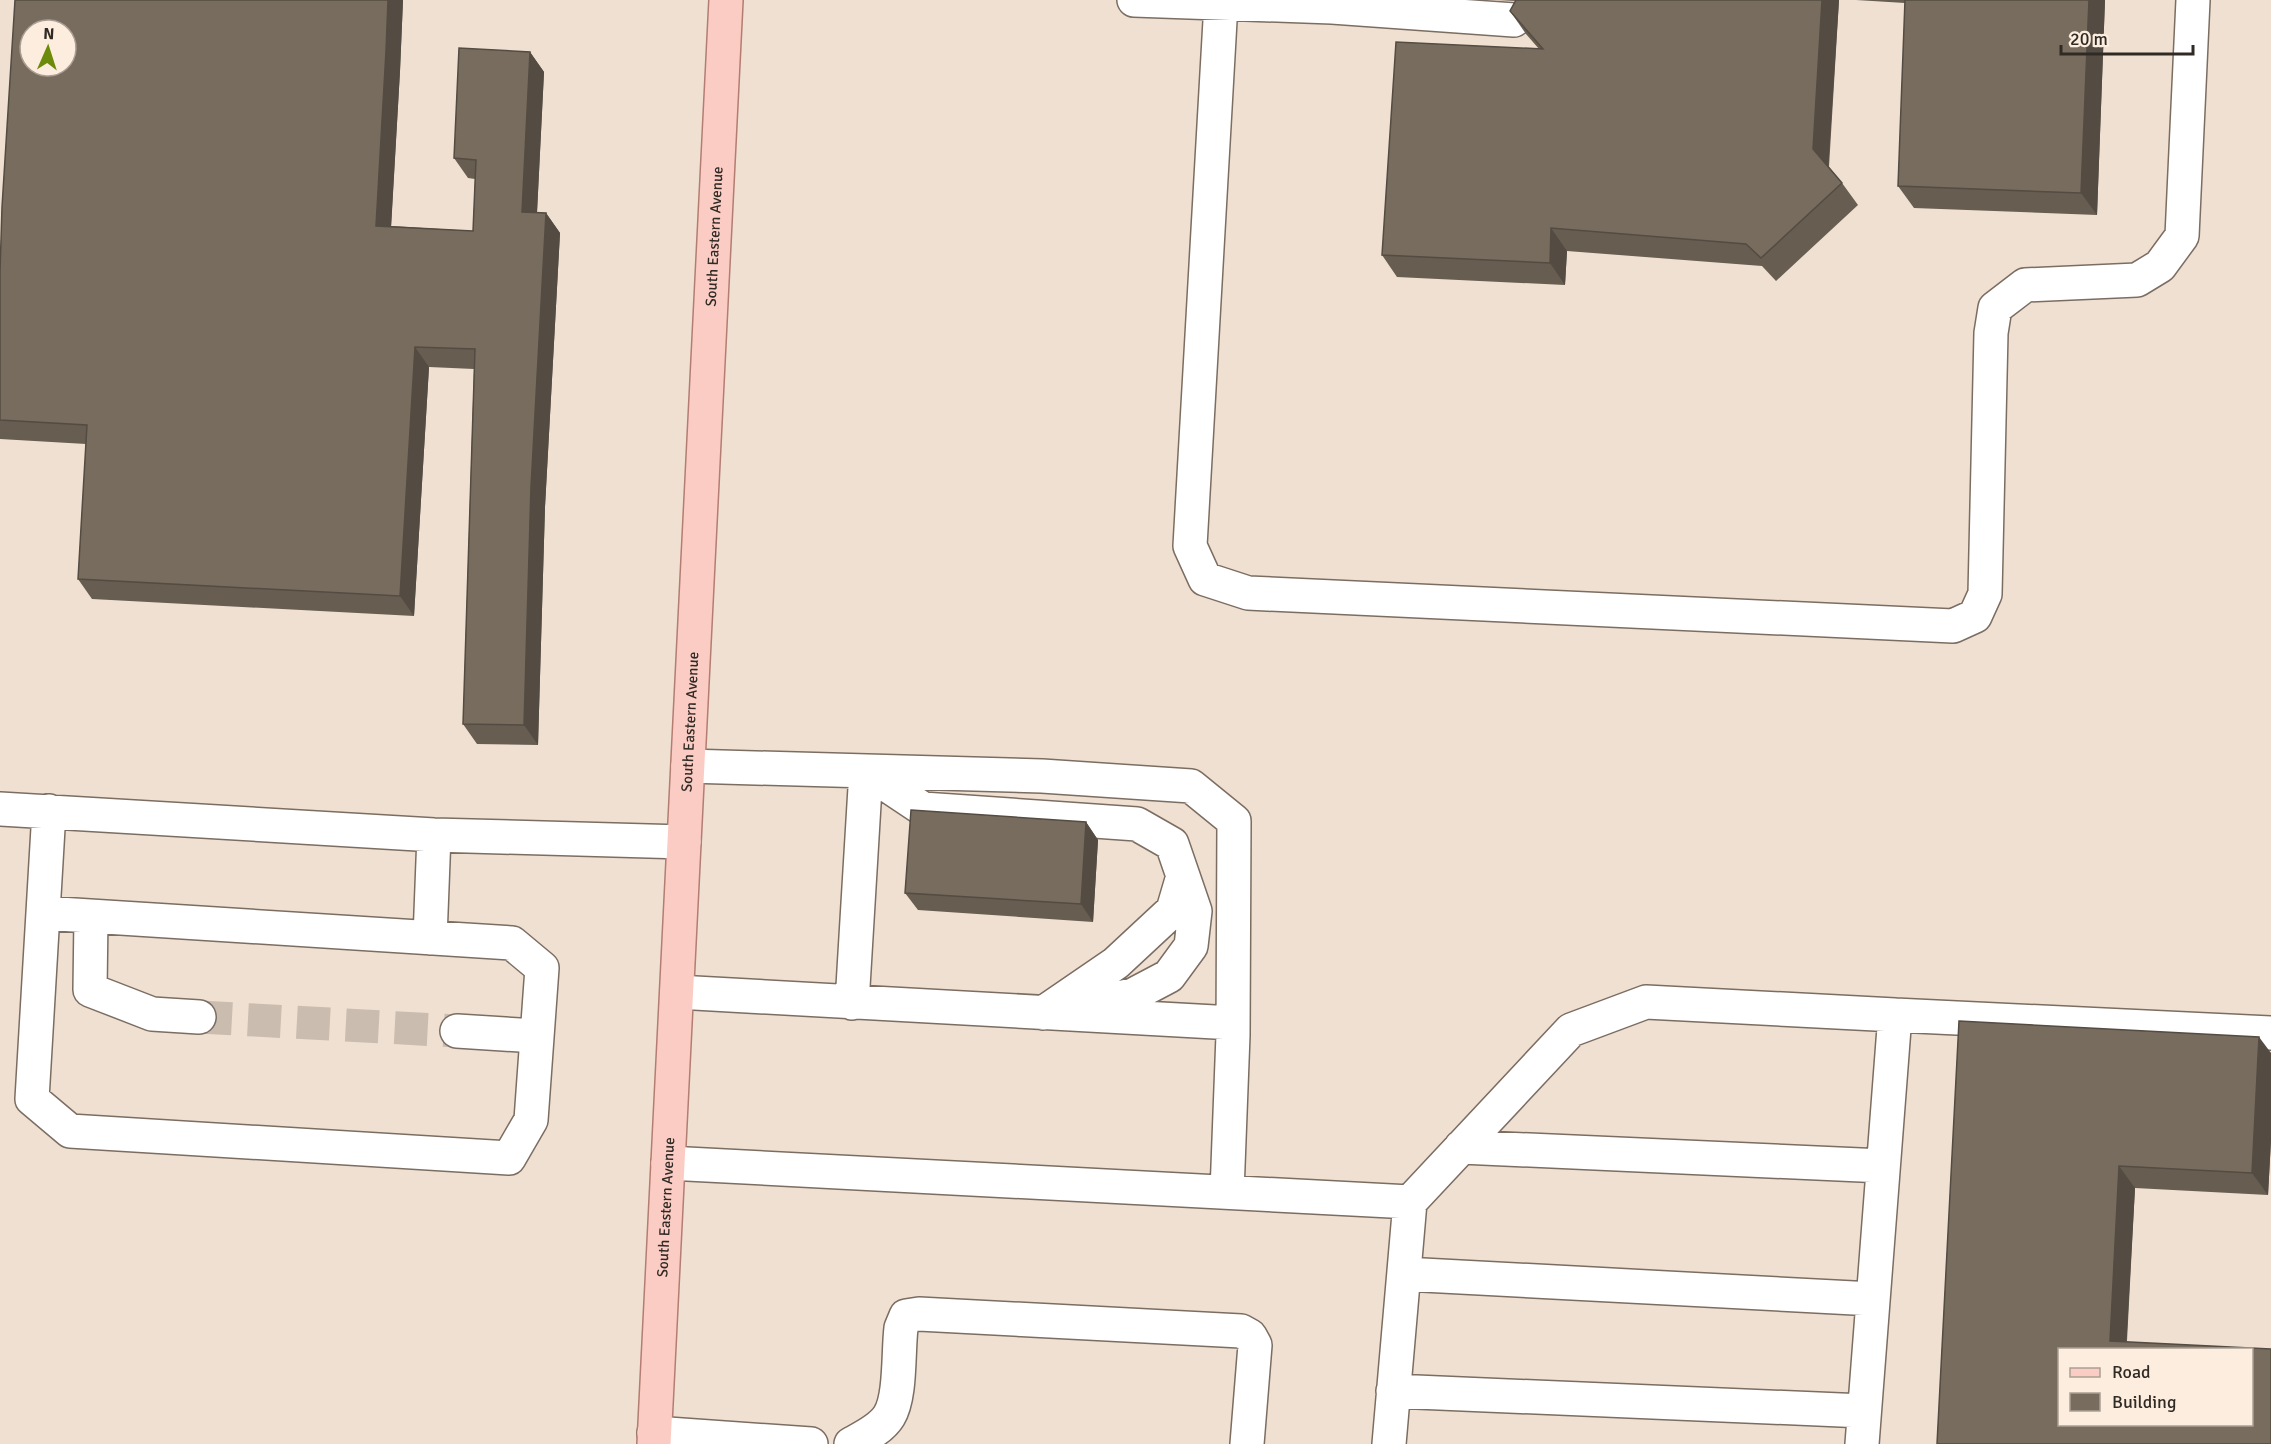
<svg xmlns="http://www.w3.org/2000/svg" width="2271" height="1444" viewBox="0 0 2271 1444" font-family="Signika,sans-serif">
<rect width="100%" height="100%" fill="#f0e0d2"/>
<g fill="none" stroke-linecap="round" stroke-linejoin="round">
<path stroke="#cabcaf" stroke-width="33" stroke-dasharray="33 16" stroke-linecap="butt" d="M199,1017L457,1031"/>
<defs>
<path id="minor" d="M1134,0L1332,7L1335,0
M1221,3L1190,546L1205,579L1248,593L1953,626L1975,616L1985,594L1991,333L1995,308L2025,285L2137,280L2160,266L2182,236L2193,0
M1332,7L1514,20
M688,766L1042,776L1191,786L1234,821L1233,1035L1227,1192
M866,771L923,809L1137,824L1172,844L1183,876L1173,910L1116,963L1043,1013
M0,809L434,835L684,842
M43,913L512,943L542,968L531,1120L509,1158L70,1131L32,1099L49,811
M91,917L90,990L152,1014L199,1017
M430,938L434,835
M677,992L1233,1023
M852,1003L866,771
M1089,1004L1133,995L1169,976L1191,946L1195,911L1183,876
M1895,1015L2271,1033
M457,1031L536,1036
M1461,1147L1883,1166
M668,1163L1410,1202
M1404,1274L1873,1299
M1393,1391L1864,1411
M654,1433L811,1444
M851,1444C864,1437 881,1429 889,1416C901,1397 898,1352 901,1328L906,1316L919,1314L1241,1331L1250,1336L1255,1345L1247,1444
M1389,1444L1410,1202L1571,1030L1646,1002L1895,1015L1862,1444"/>
<g id="major">
<path id="s1" d="M654,1444L726,0"/>
</g>
</defs>
<use href="#minor" stroke="#7b6d61" stroke-width="36"/>
<use href="#major" stroke="#b37d72" stroke-width="36"/>
<use href="#minor" stroke="#fff" stroke-width="33"/>
<use href="#major" stroke="#fbccc4" stroke-width="33"/>
</g>
<path fill="#675d51" d="M15,0H403L400,71L391,226L473,231L475,179L468,178L454,158L530,52L544,72L537,213H546L560,233L545,507L538,745L477,744L463,724L474,369L429,367L414,616L92,599L78,579L86,444L0,439V272Z
M1497,0H1839L1829,167L1842,183L1858,205L1776,281L1762,266L1567,251L1565,285L1397,277L1382,255L1539,49L1526,34L1510,11L1516,1Z
M1856,0H2105L2097,215L1914,208L1898,186L1905,3Z
M1086,822L1098,840L1093,922L918,910L905,893Z
M1959,1021L2271,1053V1140L2268,1195L2135,1188L2127,1341L1937,1444Z"/>
<path fill="#544c42" d="M388,0H403L400,71L390,246L376,226Z
M1822,0H1839L1828,171L1813,149Z
M2089,0H2105L2097,215L2081,193Z
M530,52L544,72L536,232L522,212Z
M546,213L560,233L545,507L538,745L524,725L531,487Z
M1551,228L1567,251L1565,285L1550,263Z
M415,347L429,367L414,616L400,596Z
M1086,822L1098,840L1093,922L1081,904Z
M2259,1037L2271,1053V1140L2268,1195L2252,1173Z
M2119,1166L2135,1188L2126,1350L2110,1341Z"/>
<path fill="#786c5e" stroke="#544c42" stroke-width="1.5" fill-rule="evenodd" d="M15,0H388L386,51L376,226L473,231L476,160L454,158L459,48L530,52L522,212L546,213L531,487L524,725L463,724L475,349L415,347L400,596L78,579L87,425L0,420V272L2,207ZM30,30H66V66H30Z
M1516,0H1822L1813,149L1842,183L1761,258L1746,244L1551,228L1550,263L1382,255L1396,42L1543,49L1510,11Z
M1905,0H2089L2081,193L1898,186Z
M911,810L1086,822L1081,904L905,893Z
M1959,1021L2259,1037L2252,1173L2119,1166L2110,1341L2271,1349V1444H1937ZM2060,1350H2252V1425H2060Z"/>
<g text-anchor="middle" stroke-width="6" stroke-linejoin="round" paint-order="stroke">
<g font-size="15" fill="#302a25" stroke="#fdeddf">
<text dy="5" stroke="none"><textPath href="#s1" startOffset="1209">South Eastern Avenue</textPath></text>
<text dy="5" stroke="none"><textPath href="#s1" startOffset="723">South Eastern Avenue</textPath></text>
<text dy="5" stroke="none"><textPath href="#s1" startOffset="237">South Eastern Avenue</textPath></text>
</g>
</g>
<rect x="2058" y="1348" width="195" height="78" fill="#fdeddf" stroke="#ab9f95" stroke-width="1.5"/>
<rect x="2070" y="1368" width="30" height="9" fill="#fbccc4" stroke="#ab9f95" stroke-width="1.5"/>
<text x="2112" y="1378" font-size="18" fill="#302a25">Road</text>
<rect x="2070" y="1393" width="30" height="18" fill="#786c5e" stroke="#ab9f95" stroke-width="1.5"/>
<text x="2112" y="1408" font-size="18" fill="#302a25">Building</text>
<g transform="translate(48 48) rotate(3)"><circle r="28" fill="#fdeddf" stroke="#ab9f95" stroke-width="1.5"/>
<path d="M0-4.5L10 22L0 15L-10 22Z" fill="#6d8b0a"/>
<text y="-9" font-size="16" font-weight="bold" text-anchor="middle" fill="#302a25">N</text>
</g>
<path d="M2061 45v9h132v-9" fill="none" stroke="#302a25" stroke-width="3"/>
<text x="2070" y="45" font-size="18" fill="#302a25" stroke="#fdeddf" stroke-width="4.5" paint-order="stroke">20 m</text>
</svg>
